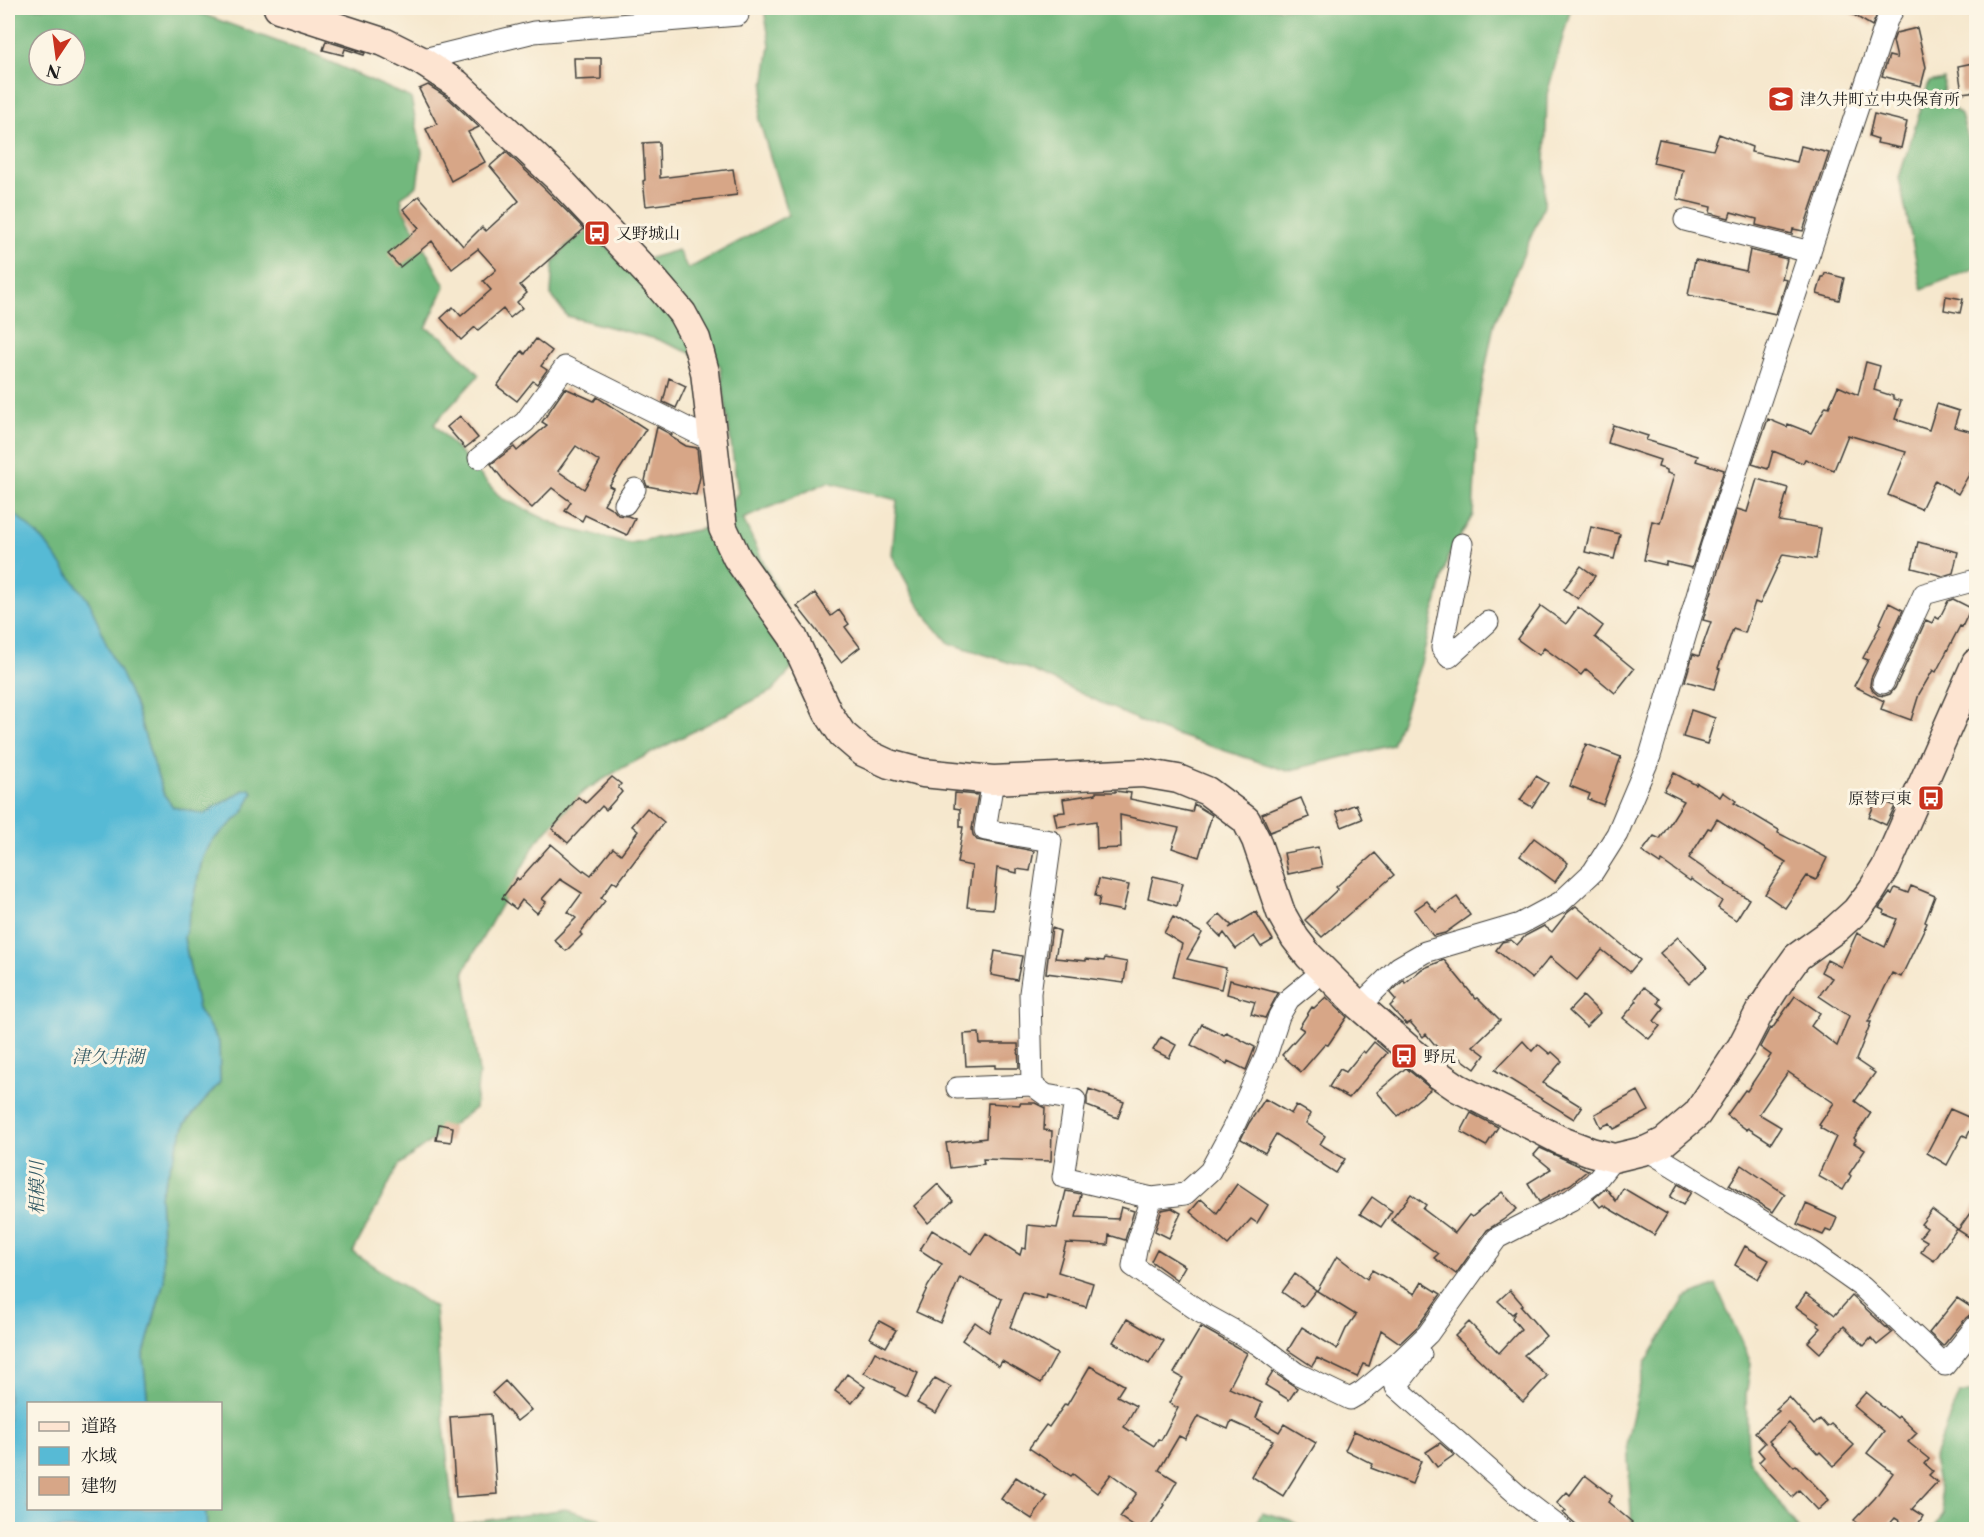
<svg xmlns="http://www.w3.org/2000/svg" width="1984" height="1537" viewBox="0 0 1984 1537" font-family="'Libre Caslon Text','Noto Serif JP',serif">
<rect width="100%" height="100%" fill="#fcf5e5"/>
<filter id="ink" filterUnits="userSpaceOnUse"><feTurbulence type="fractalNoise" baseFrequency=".0167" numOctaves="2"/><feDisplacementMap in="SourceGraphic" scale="12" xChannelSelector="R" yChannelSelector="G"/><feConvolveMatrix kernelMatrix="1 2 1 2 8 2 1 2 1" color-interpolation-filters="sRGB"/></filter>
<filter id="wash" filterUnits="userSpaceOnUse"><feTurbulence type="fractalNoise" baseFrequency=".008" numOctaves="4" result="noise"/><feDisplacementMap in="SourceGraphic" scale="24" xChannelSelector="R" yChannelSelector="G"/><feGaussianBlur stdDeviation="1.35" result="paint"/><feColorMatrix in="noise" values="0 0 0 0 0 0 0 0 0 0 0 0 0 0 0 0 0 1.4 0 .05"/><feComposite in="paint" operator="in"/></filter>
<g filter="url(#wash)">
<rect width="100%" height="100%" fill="#f6e8ce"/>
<path fill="#72b87d" stroke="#476a4c" stroke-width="1.5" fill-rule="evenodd" d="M8,8H186L314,55L411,98L422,152L417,186L401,197L403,209L445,286L426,328L444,338L479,375L434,424L501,498L564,528L630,543L712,527L738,493L720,365L656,339L567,316L551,295L553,263L567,245L592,228L623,266L678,250L688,269L788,215L759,120L770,45L764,8H1571L1547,94L1544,206L1494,324L1479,400L1473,515L1448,557L1421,663L1392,745L1287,771L1155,728L1029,669L949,643L921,609L892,555L897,500L828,482L743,519L797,633L791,670L772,691L622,768L584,791L537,841L464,971L479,1072L475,1108L399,1165L353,1252L435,1308L442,1406L454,1525L565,1509L601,1519L597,1529H207L206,1512L203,1509L220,1508V1404L148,1403L143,1357L164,1281L160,1195L185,1124L220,1082L219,1042L198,1009L184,938L203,856L213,840L243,813L253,792L244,790L204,814L173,807L163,793L134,702L44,541L8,508ZM39,39H75V75H39Z
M1948,8H1976V19Z
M1944,79L1943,100L1961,115L1976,166V268L1922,289L1899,178L1929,82Z
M1716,1285L1751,1363L1746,1396L1748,1458L1798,1529L1632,1530L1627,1440L1645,1363L1685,1298Z
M1959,1393H1976V1529H1933L1944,1513L1933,1459Z
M1262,1512L1290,1520L1305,1529H1254Z"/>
<path fill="#57bad5" stroke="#3a6b78" stroke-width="1.5" d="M8,510L15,514L44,541L90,603L112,658L120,672L134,702L163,793L173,807L204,814L244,790L250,789L253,792L243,813L213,840L203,856L184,938L198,1009L219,1042L220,1082L185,1124L160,1195L164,1281L143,1357L148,1403L28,1404V1508L203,1509L206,1512L207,1529H8Z"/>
<g id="blocks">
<path fill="#d7a687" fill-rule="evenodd" d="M1842,8H1880L1872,26Z
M1917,28L1926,67L1921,86L1882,76L1889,56L1897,58L1893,41L1896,33Z
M326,41L365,53L364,55L345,49L343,55L323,50Z
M574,58H601V79L575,80Z
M1973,63L1977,91L1962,93L1958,66Z
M428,85L447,97L479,127L468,132L485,162L451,181L426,129L437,124L419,89Z
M1874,114L1907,122L1901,148L1877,143L1878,139L1869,136Z
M1719,134L1752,147L1751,152L1797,162L1801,146L1829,153L1803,231L1793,229L1792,234L1756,225L1757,219L1731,212L1729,218L1710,213L1711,207L1677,199L1683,170L1653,163L1659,139L1713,150Z
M659,142L660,178L733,169L737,195L646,206L643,181L645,180L643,143Z
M506,152L546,190L584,229L520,285L527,293L517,302L522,308L510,318L503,309L478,330L475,327L461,340L441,318L453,307L461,316L491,290L483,281L496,270V269L478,249L452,269L432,241L400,267L388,254L419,228L403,209L419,196L463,246L482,227L486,231L519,201L490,166Z
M1750,250L1787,259L1782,279L1787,280L1776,314L1688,295L1695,260L1746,271Z
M1825,273L1844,278L1839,300L1817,294L1822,277H1824Z
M1946,296L1963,299L1960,313L1944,310Z
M536,339L552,351L541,366L547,370L537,384L533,381L517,401L497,386L522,351L525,354Z
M1866,362L1880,366L1874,390L1893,396V399L1901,401L1895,419L1929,430L1937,404L1959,411L1954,427L1977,433V472L1971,471L1958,494L1935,480L1921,509L1888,495L1906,452L1848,435L1834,470L1805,459L1803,463L1773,451L1768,469L1752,464L1768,419L1787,427L1788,424L1811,433L1826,406L1829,407L1838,386L1858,395Z
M669,378L686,386L676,408L663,402Z
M565,388L594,401L597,397L646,429L609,486L613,488L604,504L613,509L618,515L628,516L635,519L627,535L585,515L582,521L565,511L571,502L552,488L532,508L508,486L491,464L514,447L517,451L547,425L542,422ZM576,446L600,462L584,489L558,471Z
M460,416L478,438L465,448L447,427Z
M1613,425L1648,436L1646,440L1698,456L1696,461L1724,470L1692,568L1666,562V565L1644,560L1652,521L1660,523L1674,475L1667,473V470L1658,467L1660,460L1608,443Z
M657,427L672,435L671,437L686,446L697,448L700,477L696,495L647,486L645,481Z
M1757,479L1788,488L1779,521L1821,528L1816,559L1783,554L1760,604L1755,602L1745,633L1733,629L1718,668L1720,669L1714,689L1685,681L1693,654L1699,656L1711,622L1703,620L1737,509L1747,512Z
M1591,527L1620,534L1614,559L1585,552Z
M1918,542L1958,552L1953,573L1943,576L1912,568Z
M1581,566L1595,576L1578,599L1564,589Z
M815,593L831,616L839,610L849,624L845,627L860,647L841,662L797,606Z
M1953,599L1971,608L1962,627L1960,626L1936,672L1933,670L1919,694L1911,720L1881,709L1884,701L1854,686L1868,660L1863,658L1881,624L1880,623L1889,603L1903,610L1871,678L1870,685L1873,691L1878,695L1884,696L1890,694L1895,688L1926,620L1932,623L1935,617L1939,619L1948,601Z
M1541,606L1566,624L1578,607L1603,626L1595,637L1634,669L1615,693L1586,669L1581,675L1544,648L1539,655L1517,639Z
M1691,710L1715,718L1707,744L1683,737Z
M1586,744L1621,757L1603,805L1588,799L1590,794L1570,786Z
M1674,773L1696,785L1697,783L1720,797L1723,792L1736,801L1734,803L1779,830L1778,833L1827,858L1816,880L1807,876L1785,908L1765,894L1786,862L1717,819L1711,829L1708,828L1689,858L1726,884L1725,885L1749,899L1736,920L1718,908L1722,901L1691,879L1690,881L1662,861L1660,864L1642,852L1654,836L1660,839L1684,801L1664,791Z
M1536,776L1548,783L1532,807L1520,800Z
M612,777L621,784L618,787L622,792L606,810L602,806L568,843L552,829L578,797L586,803Z
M1115,791L1131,793L1130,799L1192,812L1194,804L1212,815L1199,857L1172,848L1179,828L1120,815L1121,848L1097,849L1096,821L1057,827L1054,813L1065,812L1063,799L1096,794V792H1115Z
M955,793L978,795L972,829L973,835L977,840L1034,851L1030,871L1017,869V873L997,868L993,909L967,907L972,866L957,863L963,827H960V809L954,808Z
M1301,798L1309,817L1270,832L1262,814Z
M1877,798L1895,806L1886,825L1869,817Z
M1356,804L1362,819L1342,827L1336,812Z
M647,808L664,822L617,884L613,881L601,898L605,901L580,933L582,935L566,951L554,940L576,918L568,912L582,893L560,879L542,899L546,902L537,913L522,900L516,909L502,898L517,878L519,880L551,844L583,871L584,870L591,875L613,848L621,854L638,831L632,826Z
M1534,838L1568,863L1555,882L1520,856Z
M1318,847L1322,867L1288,874L1284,853Z
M1375,853L1394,875L1322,937L1305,920L1338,889L1336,887Z
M1153,876L1183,883L1177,906L1148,898Z
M1099,879L1129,885L1123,911L1098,906L1100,897L1095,896Z
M1911,886L1935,896L1925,922L1927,923L1901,977L1892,973L1868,1022H1871L1856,1060L1875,1073L1855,1101L1871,1113L1854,1138L1856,1140L1854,1143L1865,1150L1849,1174L1851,1176L1843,1190L1818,1176L1836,1137L1820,1128L1821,1126L1819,1125L1834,1103L1788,1072L1759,1114L1781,1127L1771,1143L1748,1128L1747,1130L1727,1115L1745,1090L1747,1091L1771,1055L1760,1047L1770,1028L1772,1029L1795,996L1820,1013L1811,1026L1837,1046L1849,1016L1819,996L1832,978L1821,972L1827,960L1841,967L1857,933L1885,947L1897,919L1884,914L1885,911L1879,908L1890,893L1892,894L1895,888L1908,893Z
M1457,897L1470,915L1445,933L1433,936L1414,910L1427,901L1436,912Z
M1576,906L1640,960L1630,972L1602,950L1577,980L1550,957L1532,979L1496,950L1502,942L1511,940L1517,945L1525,936L1544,926L1552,932L1566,914Z
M1256,912L1273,940L1261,947L1254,936L1236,949L1224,933L1221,937L1209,925L1220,914L1232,926L1229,928Z
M1173,917L1202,933L1187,959L1226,968L1221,989L1173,977L1182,944L1164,933Z
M1052,928L1060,931L1055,958L1086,961V959L1104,961L1105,958L1127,962L1124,983L1046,973Z
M1678,937L1707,967L1689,984L1660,953Z
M995,951L1022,956L1017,980L991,975Z
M1444,960L1476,999L1478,998L1500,1020L1473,1046L1485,1055L1475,1069L1447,1048L1441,1052L1426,1034L1423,1037L1410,1022L1406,1024L1390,1006L1396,1000L1390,993L1404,980L1405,983L1422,969Z
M1230,980L1278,993L1265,1018L1251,1014L1255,1002L1227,994Z
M1644,987L1660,999L1658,1003L1664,1008L1654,1021L1660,1026L1649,1039L1623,1018L1637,1001L1635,999Z
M1583,996L1600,1013L1586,1027L1569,1011Z
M1326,997L1347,1017L1328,1045L1325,1044L1301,1072L1282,1055L1304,1030L1299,1027L1312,1007L1314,1008Z
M1202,1024L1224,1035L1226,1032L1255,1047L1246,1070L1228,1061L1227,1064L1191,1045Z
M979,1033L980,1044H1018L1019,1068H995V1065L966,1066L964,1034Z
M1161,1037L1176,1045L1169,1058L1153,1050Z
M1523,1041L1532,1051L1538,1044L1550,1054L1552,1052L1562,1061L1543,1083L1582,1107L1574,1119L1495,1070Z
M1374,1042L1387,1053L1349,1098L1329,1087L1340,1069L1346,1072L1363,1051L1365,1053Z
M1406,1068L1431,1089L1398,1116L1377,1092Z
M1089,1089L1124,1102L1118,1118L1087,1106V1096Z
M1638,1091L1649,1111L1614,1129L1610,1123L1601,1127L1595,1114Z
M1265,1099L1291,1114L1296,1105L1311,1114L1306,1123L1325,1136L1320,1144L1345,1159L1336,1173L1276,1134L1265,1153L1241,1139L1249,1123Z
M988,1103L1020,1105V1103H1035L1045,1108L1044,1130L1052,1131L1051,1161L983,1159L984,1164L950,1168L946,1143L986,1138Z
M1950,1109L1975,1120L1967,1137L1963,1135L1947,1165L1927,1153Z
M1471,1113L1498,1127L1486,1146L1461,1132Z
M439,1124L453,1127L451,1142L436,1140Z
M1540,1148L1588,1170L1571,1184L1539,1202L1528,1183L1551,1169L1534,1155Z
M1742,1165L1785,1194L1773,1212L1729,1185Z
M938,1184L953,1201L928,1223L914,1206Z
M1237,1184L1268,1205L1257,1223L1251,1219L1228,1245L1190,1212L1201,1199L1217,1213Z
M1678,1184L1691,1192L1683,1205L1670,1197Z
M1606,1188L1616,1201L1623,1188L1667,1214L1654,1235L1603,1205L1600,1207L1593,1199Z
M1066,1191L1081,1194L1076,1217L1118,1219L1121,1207L1134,1211L1125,1240L1109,1235L1108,1245L1066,1243L1058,1272L1093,1283L1086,1307L1047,1295L1046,1299L1023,1293L1010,1327L1057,1354L1041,1383L1002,1361L999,1366L962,1340L975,1322L989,1332L1002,1299L960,1277L940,1323L916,1312L928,1286L942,1264L920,1250L932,1230L972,1254L986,1233L1020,1255L1022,1248L1026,1249L1028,1225L1057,1228Z
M1502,1192L1517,1209L1503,1220L1487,1230L1456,1274L1434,1258L1438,1254L1391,1220L1411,1194L1426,1205L1423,1209L1455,1233L1469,1215L1472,1217Z
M1372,1197L1392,1211L1381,1227L1360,1214Z
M1977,1203V1242L1958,1230Z
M1806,1204L1837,1218L1831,1232L1826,1230L1823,1235L1797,1224Z
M1172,1208L1181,1213L1169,1238L1155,1231L1162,1210Z
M1932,1210L1957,1229L1934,1261L1921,1252L1927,1241L1920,1237L1927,1228L1921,1224Z
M1745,1246L1769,1260L1758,1279L1735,1265Z
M1157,1249L1185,1266L1177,1280L1151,1261Z
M1337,1256L1367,1279L1372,1270L1415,1294L1422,1282L1441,1294L1418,1326L1400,1343L1381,1330L1369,1366L1363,1364L1357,1377L1317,1358L1312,1366L1288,1350L1302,1327L1337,1349L1346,1329L1356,1315L1317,1291Z
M1295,1274L1316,1290L1303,1307L1282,1292Z
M1510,1290L1523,1305L1521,1307L1546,1336L1524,1355L1547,1376L1523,1402L1455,1336L1469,1322L1499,1353L1521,1329L1512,1318L1516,1311L1512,1314L1498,1301Z
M1806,1293L1835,1315L1852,1296L1892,1333L1877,1345L1871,1338L1864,1346L1844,1326L1820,1353L1808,1342L1821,1328L1817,1325L1819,1323L1796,1307Z
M1957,1298L1977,1311V1313L1971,1314L1966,1318L1943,1346L1929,1333Z
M1127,1319L1164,1341L1149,1364L1113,1342Z
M879,1321L896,1330L886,1347L870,1338Z
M1201,1327L1247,1353L1229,1388L1262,1403L1256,1418L1279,1432L1284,1424L1316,1443L1283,1496L1251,1476L1273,1440L1231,1421L1228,1429L1198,1416L1185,1439L1179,1436L1159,1470L1177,1481L1164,1504L1165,1505L1148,1530H1139L1120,1517L1137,1493L1111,1474L1097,1493L1073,1474L1071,1476L1029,1448L1046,1425L1049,1427L1065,1404L1067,1405L1090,1366L1124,1385L1117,1396L1136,1406L1124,1427L1154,1446L1158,1439L1161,1440L1178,1408L1169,1403L1183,1378L1174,1373Z
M875,1352L918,1373L907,1397L894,1390L895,1388L864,1373Z
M1273,1372L1297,1388L1289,1400L1265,1385Z
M847,1374L865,1387L852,1403L835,1391Z
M935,1378L951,1387L936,1413L917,1403Z
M505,1381L531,1410L517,1421L492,1393Z
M1866,1392L1897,1418L1899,1416L1917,1433L1908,1442L1929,1459L1925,1464L1933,1471L1929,1475L1937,1482L1912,1509L1923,1516L1916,1528L1911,1525L1909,1527L1895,1518L1884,1530H1864L1854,1520L1875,1498L1893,1473L1867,1453L1884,1431L1854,1406Z
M1789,1397L1814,1425L1820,1419L1827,1427L1831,1424L1854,1445L1834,1466L1820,1452L1818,1454L1789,1423L1769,1441L1794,1467L1796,1465L1829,1500L1818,1510L1799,1490L1792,1497L1759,1462L1764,1457L1758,1450L1765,1443L1755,1432L1779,1411L1776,1409Z
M491,1414L497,1494L456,1497L450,1417Z
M1354,1431L1421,1461L1412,1484L1371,1468L1373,1464L1345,1450Z
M1440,1443L1454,1455L1437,1467L1426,1452Z
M1585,1475L1612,1496L1608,1502L1632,1522L1626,1530H1583L1563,1513L1566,1511L1557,1503L1567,1492L1570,1495Z
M1016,1477L1047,1497L1032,1519L1001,1499Z"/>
</g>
</g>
<g filter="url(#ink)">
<use href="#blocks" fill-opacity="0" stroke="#3d3b37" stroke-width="1.5"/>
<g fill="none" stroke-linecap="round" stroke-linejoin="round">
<defs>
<path id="street" d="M420,60L534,32L738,15
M1685,220L1810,252
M479,458L525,422L565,367L713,441
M625,504L635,489
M1462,544L1442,648L1449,657L1488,622
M1883,683L1924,594L1976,580
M993,780L985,830L1051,841L1030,993L1032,1085L1046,1095L1075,1100L1063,1177L1152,1198L1185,1194L1210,1171L1232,1130L1266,1056L1279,1016L1289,999L1323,971
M1359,1006L1399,967L1425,952L1520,924L1561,902L1593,872L1617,834L1650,756L1712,545L1887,20L1894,8
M957,1088L1032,1085
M1647,1150L1811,1251L1862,1287L1945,1365L1976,1326
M1152,1198L1137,1244L1133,1266L1202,1313L1258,1344L1296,1373L1350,1399L1362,1392L1402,1359L1428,1334L1497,1238L1571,1200L1594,1183L1614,1158
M1421,1355L1396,1387L1520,1497L1563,1530"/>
<path id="secondary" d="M278,8L386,43L420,60L457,84L558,178L653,279L682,313L696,339L705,372L723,528L737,558L793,637L828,713L842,734L863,752L889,764L923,773L993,780L1143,773L1178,779L1207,791L1246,820L1256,840L1281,913L1295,938L1309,956L1359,1006L1398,1040L1439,1075L1458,1088L1562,1141L1591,1152L1614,1158L1647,1150L1664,1142L1697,1114L1742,1046L1759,1013L1779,982L1797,957L1836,929L1856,911L1872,890L1886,867L1976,663"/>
</defs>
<use href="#street" stroke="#3d3b37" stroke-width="23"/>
<use href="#secondary" stroke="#3d3b37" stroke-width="31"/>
<use href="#street" stroke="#fff" stroke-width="21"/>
<use href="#secondary" stroke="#fde4d1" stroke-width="28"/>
</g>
</g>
<defs>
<symbol id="school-square" viewBox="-11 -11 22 22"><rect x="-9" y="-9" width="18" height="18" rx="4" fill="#c8321e" stroke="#fcf5e5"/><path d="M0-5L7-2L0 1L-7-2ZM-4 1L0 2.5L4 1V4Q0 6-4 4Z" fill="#fff"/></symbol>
<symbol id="bus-square" viewBox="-11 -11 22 22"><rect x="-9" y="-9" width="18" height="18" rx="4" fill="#c8321e" stroke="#fcf5e5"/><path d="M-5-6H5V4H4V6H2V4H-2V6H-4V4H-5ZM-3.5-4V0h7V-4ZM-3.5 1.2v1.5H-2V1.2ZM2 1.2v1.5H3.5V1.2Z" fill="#fff"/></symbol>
</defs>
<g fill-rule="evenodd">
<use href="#school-square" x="1766" y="84" width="30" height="30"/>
<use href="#bus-square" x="582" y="218" width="30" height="30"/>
<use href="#bus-square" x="1916" y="783" width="30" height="30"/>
<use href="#bus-square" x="1389" y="1041" width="30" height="30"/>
</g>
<g text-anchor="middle" stroke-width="6" stroke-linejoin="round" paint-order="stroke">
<g font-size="16" fill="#1c1c1c" stroke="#fcf5e5" text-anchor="start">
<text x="1800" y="105">津久井町立中央保育所</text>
<text x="616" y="239">又野城山</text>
<text x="1912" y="804" text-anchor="end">原替戸東</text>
<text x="1424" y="1062">野尻</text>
</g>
<g font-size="18" font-style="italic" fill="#345b66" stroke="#fcf5e5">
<text x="108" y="1063">津久井湖</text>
<text transform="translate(37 1188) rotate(-90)" y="6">相模川</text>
</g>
</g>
<rect width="1984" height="1537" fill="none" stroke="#fcf5e5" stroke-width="30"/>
<rect x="27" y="1402" width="195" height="108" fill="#fcf5e5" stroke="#a29e95" stroke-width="1.5"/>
<rect x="39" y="1422" width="30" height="9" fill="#fde4d1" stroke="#a29e95" stroke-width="1.5"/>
<text x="81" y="1432" font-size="18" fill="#1c1c1c">道路</text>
<rect x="39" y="1447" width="30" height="18" fill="#57bad5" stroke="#a29e95" stroke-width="1.5"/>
<text x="81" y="1462" font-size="18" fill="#1c1c1c">水域</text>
<rect x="39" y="1477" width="30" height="18" fill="#d7a687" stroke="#a29e95" stroke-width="1.5"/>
<text x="81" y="1492" font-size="18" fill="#1c1c1c">建物</text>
<g transform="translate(57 57) rotate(193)"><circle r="28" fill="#fcf5e5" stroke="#a29e95" stroke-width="1.5"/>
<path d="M0-4.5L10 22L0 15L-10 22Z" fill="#c8321e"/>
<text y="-9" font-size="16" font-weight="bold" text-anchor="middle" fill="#1c1c1c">N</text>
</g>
</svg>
